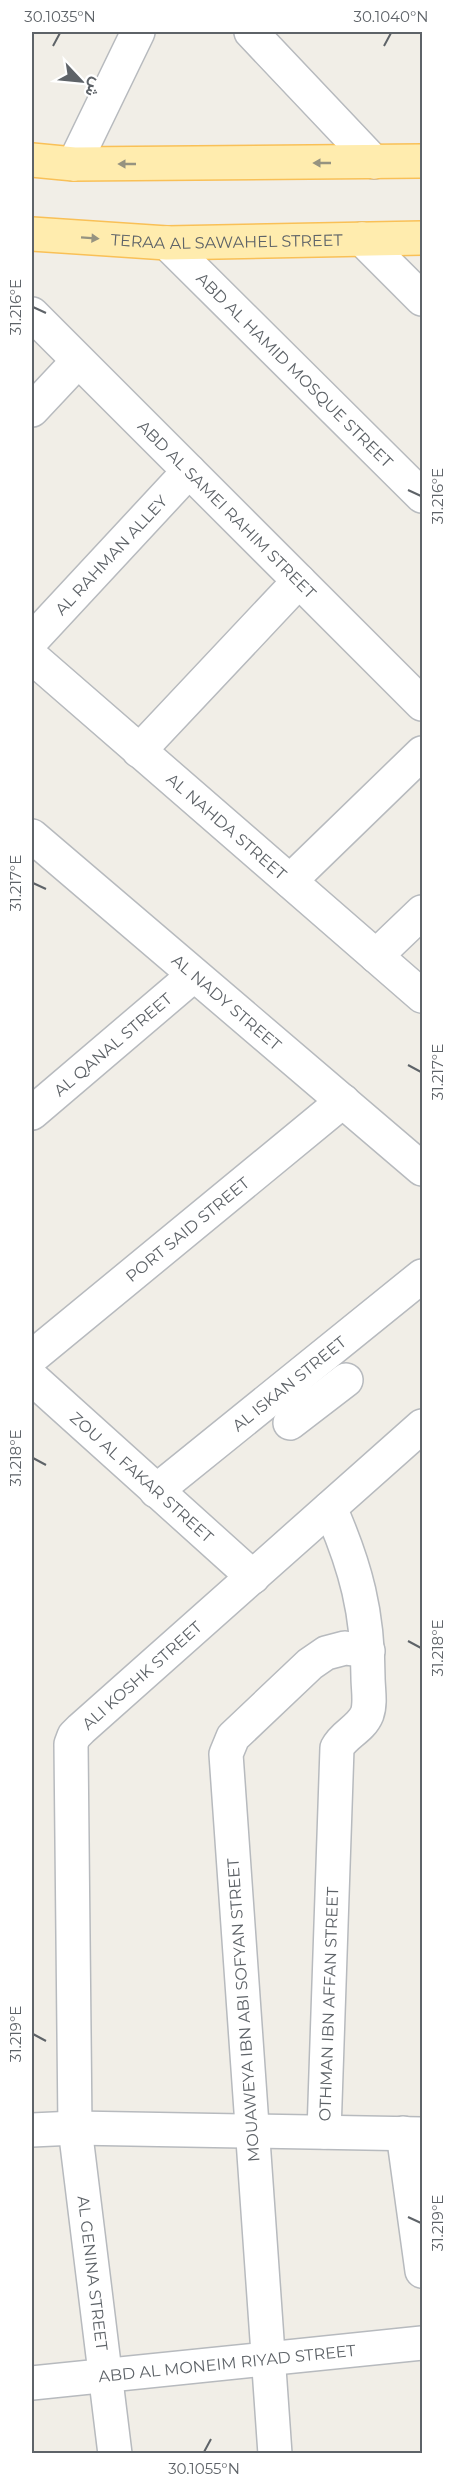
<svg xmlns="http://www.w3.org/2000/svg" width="454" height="2485" viewBox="0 0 454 2485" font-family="Montserrat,Vazirmatn,sans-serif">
<rect width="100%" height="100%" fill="#f1eee7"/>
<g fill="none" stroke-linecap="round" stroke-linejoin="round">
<defs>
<g id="minor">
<path d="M251,32L374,162"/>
<path d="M74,164L138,32"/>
<path d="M362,239L422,299"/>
<path id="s1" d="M167,243L422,496"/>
<path id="s2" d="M32,314L422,704"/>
<path d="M32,410L78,361"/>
<path id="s3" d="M32,640L189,471"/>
<path id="s4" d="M32,657L422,996"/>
<path d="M139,751L299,581"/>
<path id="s5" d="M32,836L422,1169"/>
<path d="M290,881L422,753"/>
<path d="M376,956L422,912"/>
<path id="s6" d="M32,1113L194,975"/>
<path id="s7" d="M32,1357L343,1101"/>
<path id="s8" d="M32,1378L253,1577"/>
<path d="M290,1423L346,1380"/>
<path id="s9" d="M156,1491L422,1276"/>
<path d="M32,2130L75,2128L422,2134"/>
<path id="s10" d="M324,2132L337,1748C344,1734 361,1729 367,1714C371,1703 368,1689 368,1677C368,1613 356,1567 330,1508"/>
<path d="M403,2133L422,2271"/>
<path id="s11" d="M32,2383L422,2343"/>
<path id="s12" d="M115,2454L75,2128L71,1744L74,1736L81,1729L422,1426"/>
<path d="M275,2454L226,1754L233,1737L310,1664L326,1653L345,1648L368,1651"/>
</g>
<g id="major">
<path d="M32,160L74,164L422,161"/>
<path id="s13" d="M32,234L167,243L422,238"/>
</g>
</defs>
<use href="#minor" stroke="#b7babe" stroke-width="36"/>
<use href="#major" stroke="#f9c057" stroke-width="36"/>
<use href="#minor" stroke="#fff" stroke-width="33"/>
<use href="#major" stroke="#ffecae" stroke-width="33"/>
</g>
<defs><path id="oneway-solid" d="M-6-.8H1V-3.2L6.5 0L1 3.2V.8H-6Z" transform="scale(1.5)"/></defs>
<g fill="#969380">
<use href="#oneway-solid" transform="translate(322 163) rotate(180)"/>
<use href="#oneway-solid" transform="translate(127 164) rotate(180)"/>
<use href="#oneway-solid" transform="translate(90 238) rotate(4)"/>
</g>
<path fill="none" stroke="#5e6368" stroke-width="2" d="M53,46L60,33M384,46L391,33M33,307L46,313M408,490L421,496M33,883L46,889M408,1065L421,1072M33,1458L46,1465M408,1641L421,1648M33,2034L46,2041M408,2217L421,2223M204,2452L211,2439"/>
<g text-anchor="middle" stroke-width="4.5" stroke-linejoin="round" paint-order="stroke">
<g font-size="16" fill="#5e6368" stroke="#fff">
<text dy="6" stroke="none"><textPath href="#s13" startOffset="195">TERAA AL SAWAHEL STREET</textPath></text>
<text dy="6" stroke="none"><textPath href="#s1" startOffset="180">ABD AL HAMID MOSQUE STREET</textPath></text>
<text dy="6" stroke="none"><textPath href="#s2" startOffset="276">ABD AL SAMEI RAHIM STREET</textPath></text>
<text dy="6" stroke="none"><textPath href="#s3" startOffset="116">AL RAHMAN ALLEY</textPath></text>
<text dy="6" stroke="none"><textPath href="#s4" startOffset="258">AL NAHDA STREET</textPath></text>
<text dy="6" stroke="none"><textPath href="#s5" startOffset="256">AL NADY STREET</textPath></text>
<text dy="6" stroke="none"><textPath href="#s6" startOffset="106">AL QANAL STREET</textPath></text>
<text dy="6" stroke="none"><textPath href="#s7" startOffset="201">PORT SAID STREET</textPath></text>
<text dy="6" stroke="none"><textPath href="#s9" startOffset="171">AL ISKAN STREET</textPath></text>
<text dy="6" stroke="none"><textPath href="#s8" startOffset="148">ZOU AL FAKAR STREET</textPath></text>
<text dy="6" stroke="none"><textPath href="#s12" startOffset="812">ALI KOSHK STREET</textPath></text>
<text dy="6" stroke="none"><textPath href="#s10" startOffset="128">OTHMAN IBN AFFAN STREET</textPath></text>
<text transform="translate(243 2010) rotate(-94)" y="6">MOUAWEYA IBN ABI SOFYAN STREET</text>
<text transform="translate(93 2273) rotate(83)" y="6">AL GENINA STREET</text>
<text dy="6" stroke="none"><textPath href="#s11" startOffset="196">ABD AL MONEIM RIYAD STREET</textPath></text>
</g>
</g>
<rect width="454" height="2485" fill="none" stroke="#ffffff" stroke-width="66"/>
<g transform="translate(81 81) rotate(116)" stroke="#ffffff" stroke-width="4.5" paint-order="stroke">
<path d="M0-4.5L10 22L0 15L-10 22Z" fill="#5e6368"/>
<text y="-9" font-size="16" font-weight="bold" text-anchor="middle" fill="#5e6368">ش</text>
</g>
<rect x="33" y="33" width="388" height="2419" fill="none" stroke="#5e6368" stroke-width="2"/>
<g font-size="15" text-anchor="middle" fill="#5e6368">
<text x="60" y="22">30.1035°N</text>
<text x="391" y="22">30.1040°N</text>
<text transform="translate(16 307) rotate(-90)" y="5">31.216°E</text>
<text transform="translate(438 496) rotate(-90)" y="5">31.216°E</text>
<text transform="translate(16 883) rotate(-90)" y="5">31.217°E</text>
<text transform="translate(438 1072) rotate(-90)" y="5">31.217°E</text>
<text transform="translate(16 1458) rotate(-90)" y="5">31.218°E</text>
<text transform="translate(438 1648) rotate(-90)" y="5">31.218°E</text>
<text transform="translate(16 2034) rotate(-90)" y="5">31.219°E</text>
<text transform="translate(438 2223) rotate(-90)" y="5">31.219°E</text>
<text x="204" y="2474">30.1055°N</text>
</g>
</svg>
